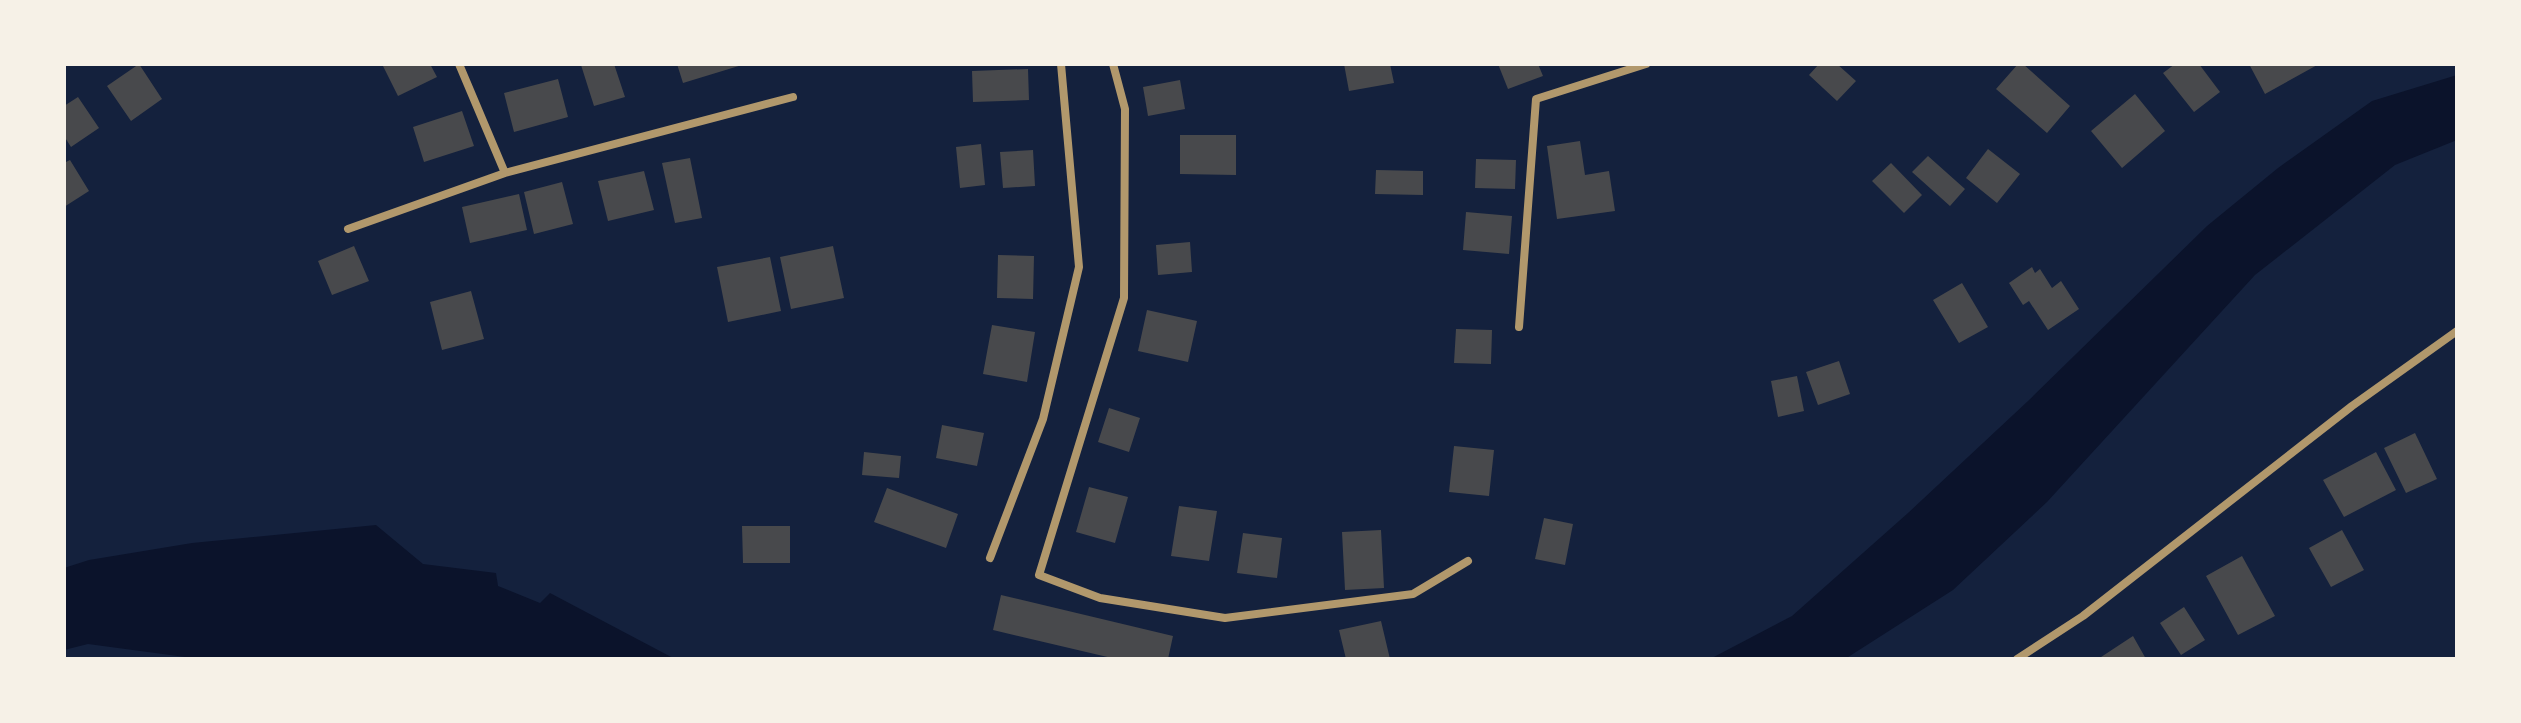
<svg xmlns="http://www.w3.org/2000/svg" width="2521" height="723" viewBox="0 0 2521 723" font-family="Lato,sans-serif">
<rect width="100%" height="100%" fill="#14213d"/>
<path fill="#0b132b" d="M2457,75V140L2395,165L2255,275L2047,502L1953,590L1845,659H1710L1792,616L1908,513L2028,401L2207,226L2278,168L2372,101Z
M376,525L423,564L496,573L498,586L540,603L550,593L675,659H200L88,644L64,650V568L89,560L192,543Z"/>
<path fill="#48494c" d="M139,64L162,99L131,121L107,86Z
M382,64H430L437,77L398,96Z
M614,64L625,97L594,106L581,65Z
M677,64H742V65L683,83Z
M1344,64H1390L1394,83L1349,91Z
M1498,64H1538L1543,76L1508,89Z
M1819,64H1837L1856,81L1837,101L1809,75Z
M2018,64H2023L2070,106L2047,133L1996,89Z
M2175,64H2199L2220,92L2194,112L2163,73Z
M2249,64H2319L2265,94Z
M1028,69L1029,100L973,102L972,71Z
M558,79L568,117L514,132L504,93Z
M1180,80L1185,109L1148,116L1143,87Z
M2135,94L2165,131L2122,168L2091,131Z
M78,97L99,128L71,147L64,136V106Z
M462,111L474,146L424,162L413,127Z
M1180,135H1236V175L1180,174Z
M1580,141L1585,175L1609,171L1615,211L1557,219L1547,146Z
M981,144L985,185L960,188L956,147Z
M1988,149L2020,174L1997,203L1966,178Z
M1033,150L1035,186L1003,188L1000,152Z
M1928,156L1965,189L1950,206L1912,172Z
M690,158L702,218L675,223L662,163Z
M1476,159L1516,160L1515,189L1475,188Z
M70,160L89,191L64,207V163Z
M1891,163L1922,195L1904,213L1872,181Z
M1376,170L1423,171V195L1375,194Z
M644,171L654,210L608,221L598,181Z
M562,182L573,224L534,234L524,192Z
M519,194L527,230L470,243L462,207Z
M1466,212L1512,216L1509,254L1463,250Z
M1190,242L1192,272L1158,275L1156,245Z
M354,246L369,281L332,295L318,261Z
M833,246L844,298L791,309L780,257Z
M998,255L1034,256L1033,299L997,298Z
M770,257L781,311L728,322L717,267Z
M2032,267L2035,273L2040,269L2052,288L2061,281L2079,309L2048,330L2029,301L2023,305L2009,283Z
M1962,283L1988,327L1959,343L1933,300Z
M471,291L484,339L442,350L430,302Z
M1147,310L1197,321L1188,362L1138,351Z
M992,325L1035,332L1027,382L983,374Z
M1456,329L1492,330L1491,364L1454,363Z
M1839,361L1850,394L1818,405L1806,372Z
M1797,376L1804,411L1778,417L1771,381Z
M1109,408L1140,418L1129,452L1098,442Z
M942,425L984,433L977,466L936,458Z
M2415,433L2437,479L2406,493L2384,448Z
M1454,446L1494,450L1489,496L1449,492Z
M864,452L901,456L899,478L862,475Z
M2376,452L2396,490L2344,517L2323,480Z
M1089,487L1128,497L1115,543L1076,532Z
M887,488L958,514L946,548L874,522Z
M1179,506L1217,511L1209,561L1171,556Z
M1544,518L1573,524L1565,565L1535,559Z
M742,526H790V563H743Z
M1381,530L1384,588L1345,590L1342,532Z
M2342,530L2364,570L2331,587L2309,548Z
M1243,533L1282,538L1277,578L1237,573Z
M2242,556L2275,616L2238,635L2206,576Z
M1001,595L1173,636L1168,659H1116L993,630Z
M2184,607L2205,640L2181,655L2160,623Z
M1381,621L1390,659H1346L1339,630Z
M2133,636L2146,659H2098Z"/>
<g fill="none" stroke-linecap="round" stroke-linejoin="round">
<path stroke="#b1986c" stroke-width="8" d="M459,64L505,173
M1113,64L1125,109L1124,298L1039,575L1100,598L1225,618L1413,594L1468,561
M348,229L505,173L793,97
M1519,327L1536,99L1646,64
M990,558L1043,419L1079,267L1061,64
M2017,659L2083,616L2352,406L2457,331"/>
</g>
<rect width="2521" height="723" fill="none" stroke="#f6f1e7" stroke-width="132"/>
</svg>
